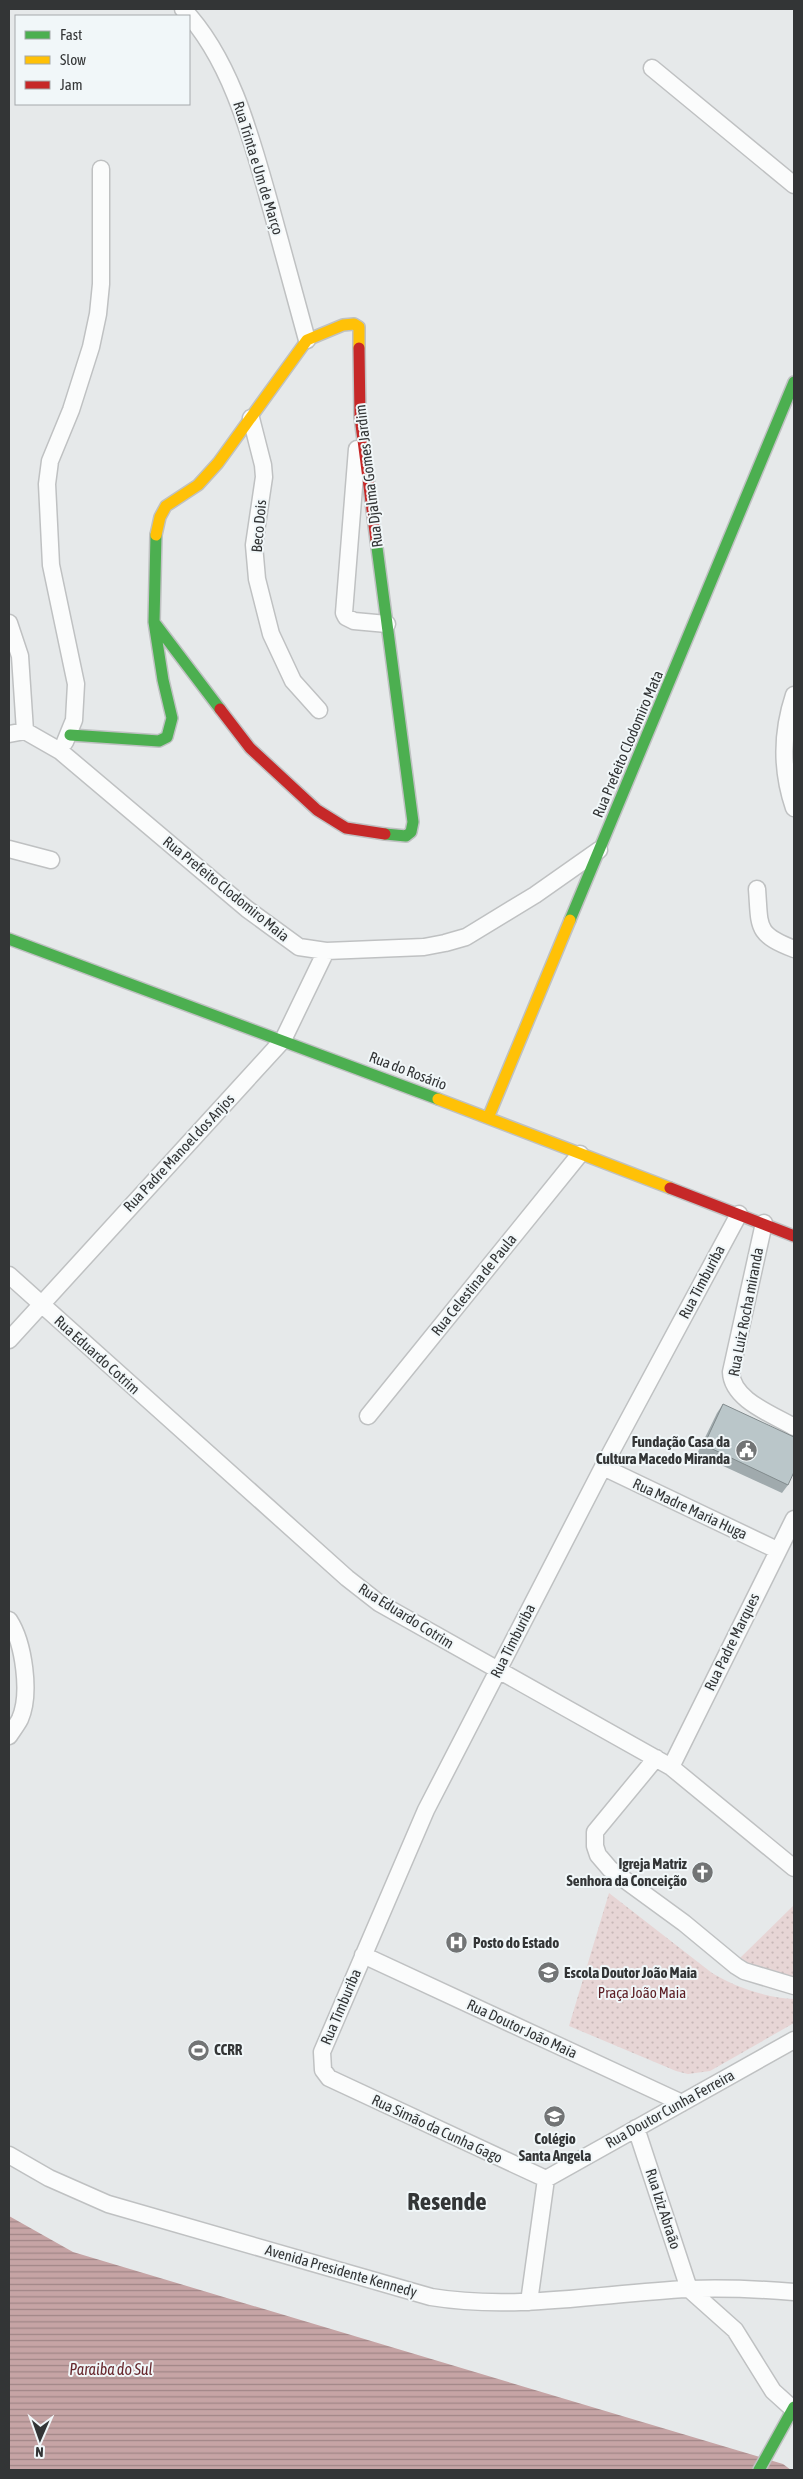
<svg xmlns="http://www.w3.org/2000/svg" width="803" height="2479" viewBox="0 0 803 2479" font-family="'Asap Condensed',sans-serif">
<defs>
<pattern id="park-dots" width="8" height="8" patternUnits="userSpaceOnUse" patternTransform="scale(1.25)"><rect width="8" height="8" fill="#e7d5d5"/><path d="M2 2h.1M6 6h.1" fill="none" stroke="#c7b7b7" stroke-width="1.8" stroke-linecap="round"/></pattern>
<pattern id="water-rules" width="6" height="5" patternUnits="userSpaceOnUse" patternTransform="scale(1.25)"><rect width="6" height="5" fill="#c6a4a5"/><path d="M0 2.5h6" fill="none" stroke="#a18687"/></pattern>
</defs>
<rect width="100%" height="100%" fill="#e6e9ea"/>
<path fill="url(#park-dots)" d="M609,1893L712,1973C735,1987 767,1998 794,1999V2023L710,2071L688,2074L676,2071L569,2026Z
M794,1905V1982L749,1965L740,1958Z"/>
<path fill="url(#water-rules)" d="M9,2216L73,2252L783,2464L791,2470H9Z"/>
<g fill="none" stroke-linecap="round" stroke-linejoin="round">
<defs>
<path id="street" d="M183,9C232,60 252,141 271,208C283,252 295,296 307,340
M652,68L794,185
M251,418L263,465L264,477L254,545L257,579L271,634L293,681L319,710
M357,449L344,613L346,617L354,621L387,624
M9,623L20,656L25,731
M794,695C781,734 781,770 794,808
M9,734L25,731L60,751L247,909L299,947L326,951L424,947L445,943L466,937L535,895L599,850
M65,742L74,720L76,684L51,565L47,484L50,461L71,410L91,347L98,314L101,284V169
M9,849L51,860
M757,889C760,927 755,934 794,949
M764,1223L731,1372C732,1400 772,1414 794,1427
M9,1275L347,1578L379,1603L671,1767L794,1868
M9,1340L283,1040L326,951
M368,1416L580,1154
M603,1467L777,1550
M9,1620C24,1643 31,1694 20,1719C17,1725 12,1731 9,1736
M656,1758L599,1827L595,1832V1846L598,1855L610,1869L684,1923L736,1966L744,1971L794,1986
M671,1767L794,1519
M363,1955L682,2103
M636,2128L689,2289
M9,2155L49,2178L108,2204L431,2297C516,2311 603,2293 688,2289C723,2288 759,2289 794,2292
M546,2179L329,2078L323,2070L322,2052L426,1810L603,1467L739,1214
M546,2179L794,2040
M689,2289L735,2330L773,2391L794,2410
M529,2302L546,2179"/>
<path id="fast" d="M376,540L413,822L411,832L406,836L385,834
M154,622L220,709
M70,735L159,741L167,737L172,718L163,680L154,622L156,535
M570,920L794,382
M9,939L438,1099
M759,2470L794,2407"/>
<path id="slow" d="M156,535L160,517L166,506L198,485L218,463L307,340L343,325L354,324L359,327V348
M438,1099L670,1188
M488,1118L570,920"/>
<path id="jam" d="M359,348L360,417L376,540
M220,709L250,748L317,810L346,828L385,834
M670,1188L794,1236"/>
</defs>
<use href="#street" stroke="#bfc1c2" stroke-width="19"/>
<use href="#fast" stroke="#bfc1c2" stroke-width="14"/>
<use href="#slow" stroke="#bfc1c2" stroke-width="14"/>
<use href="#jam" stroke="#bfc1c2" stroke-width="14"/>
<use href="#street" stroke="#fbfcfc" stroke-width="16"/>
<use href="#fast" stroke="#4caf50" stroke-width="11"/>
<use href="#slow" stroke="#ffc107" stroke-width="11"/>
<use href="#jam" stroke="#c62828" stroke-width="11"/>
</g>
<path fill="#a0aaad" d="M723,1404L788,1485L782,1493L697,1454L717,1413Z"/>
<path fill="#bac6c9" stroke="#828b8d" d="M723,1404L794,1437V1472L788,1485L704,1445Z"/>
<defs>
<symbol id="civic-disc" viewBox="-11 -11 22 22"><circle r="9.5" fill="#727475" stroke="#f1f7f9"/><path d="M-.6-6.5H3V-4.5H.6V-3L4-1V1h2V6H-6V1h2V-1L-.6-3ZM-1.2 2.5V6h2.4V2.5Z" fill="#fff"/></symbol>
<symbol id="church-disc" viewBox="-11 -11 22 22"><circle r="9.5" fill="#727475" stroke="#f1f7f9"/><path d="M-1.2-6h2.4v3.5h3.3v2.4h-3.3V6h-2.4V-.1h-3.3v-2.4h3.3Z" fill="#fff"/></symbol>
<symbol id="hospital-disc" viewBox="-11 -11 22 22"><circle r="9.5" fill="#727475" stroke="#f1f7f9"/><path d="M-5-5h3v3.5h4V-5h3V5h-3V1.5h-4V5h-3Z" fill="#fff"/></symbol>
<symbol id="school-disc" viewBox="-11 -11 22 22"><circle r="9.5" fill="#727475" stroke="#f1f7f9"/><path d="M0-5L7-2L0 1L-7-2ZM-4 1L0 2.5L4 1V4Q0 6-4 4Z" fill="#fff"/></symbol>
<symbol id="stadium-disc" viewBox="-11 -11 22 22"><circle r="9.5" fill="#727475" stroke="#f1f7f9"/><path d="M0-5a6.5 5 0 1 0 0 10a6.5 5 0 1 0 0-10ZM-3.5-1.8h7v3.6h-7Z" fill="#fff"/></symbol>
</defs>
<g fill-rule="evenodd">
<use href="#civic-disc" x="734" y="1438" width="25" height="25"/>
<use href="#church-disc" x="690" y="1860" width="25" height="25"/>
<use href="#hospital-disc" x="444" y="1930" width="25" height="25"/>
<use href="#school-disc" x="536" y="1960" width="25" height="25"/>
<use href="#stadium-disc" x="186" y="2038" width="25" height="25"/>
<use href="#school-disc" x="542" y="2104" width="25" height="25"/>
</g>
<g text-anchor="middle" stroke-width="4" stroke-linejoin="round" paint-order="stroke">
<g font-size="15" fill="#333536" stroke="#f1f7f9">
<text transform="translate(258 168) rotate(73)" y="5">Rua Trinta e Um de Março</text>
<text transform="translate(369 476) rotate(-97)" y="5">Rua Djalma Gomes Jardim</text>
<text transform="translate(259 526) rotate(-85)" y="5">Beco Dois</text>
<text transform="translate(628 744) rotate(-67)" y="5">Rua Prefeito Clodomiro Mata</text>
<text transform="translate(226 889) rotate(39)" y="5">Rua Prefeito Clodomiro Maia</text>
<text transform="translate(408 1071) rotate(21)" y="5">Rua do Rosário</text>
<text transform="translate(179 1153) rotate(-47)" y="5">Rua Padre Manoel dos Anjos</text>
<text transform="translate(702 1282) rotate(-62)" y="5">Rua Timburiba</text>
<text transform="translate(474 1285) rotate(-51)" y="5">Rua Celestina de Paula</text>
<text transform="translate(746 1312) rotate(-79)" y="5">Rua Luiz Rocha miranda</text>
<text transform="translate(97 1355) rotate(42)" y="5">Rua Eduardo Cotrim</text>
<text transform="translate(690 1509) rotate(25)" y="5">Rua Madre Maria Huga</text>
<text transform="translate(406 1616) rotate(32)" y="5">Rua Eduardo Cotrim</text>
<text transform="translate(513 1641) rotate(-63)" y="5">Rua Timburiba</text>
<text transform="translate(732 1642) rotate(-64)" y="5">Rua Padre Marques</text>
<text transform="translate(341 2007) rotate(-67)" y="5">Rua Timburiba</text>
<text transform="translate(522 2029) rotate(25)" y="5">Rua Doutor João Maia</text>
<text transform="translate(670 2109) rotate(-29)" y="5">Rua Doutor Cunha Ferreira</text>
<text transform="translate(437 2129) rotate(25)" y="5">Rua Simão da Cunha Gago</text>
<text transform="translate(663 2209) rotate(72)" y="5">Rua Iziz Abraão</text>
<text transform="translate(341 2271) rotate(16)" y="5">Avenida Presidente Kennedy</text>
</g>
<g font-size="15" font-weight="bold" fill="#333536" stroke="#f1f7f9" text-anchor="start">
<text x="730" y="1447" text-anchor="end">Fundação Casa da<tspan x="730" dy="17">Cultura Macedo Miranda</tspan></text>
<text x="687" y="1869" text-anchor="end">Igreja Matriz<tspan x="687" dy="17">Senhora da Conceição</tspan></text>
<text x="473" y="1948">Posto do Estado</text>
<text x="564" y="1978">Escola Doutor João Maia</text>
<text x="214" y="2055">CCRR</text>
<text x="555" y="2144" text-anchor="middle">Colégio<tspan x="555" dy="17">Santa Angela</tspan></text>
</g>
<g font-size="15" fill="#5e2026" stroke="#f1f7f9">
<text x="642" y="1998">Praça João Maia</text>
</g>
<g font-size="16" font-style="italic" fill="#67282e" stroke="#f1f7f9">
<text x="111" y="2375">Paraiba do Sul</text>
</g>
<g font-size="25" font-weight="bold" fill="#333536" stroke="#f1f7f9">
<text x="447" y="2210">Resende</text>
</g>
</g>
<rect width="803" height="2479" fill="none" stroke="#333536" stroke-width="20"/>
<rect x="15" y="15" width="175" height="90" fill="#f1f7f9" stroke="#a5a9ab"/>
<rect x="25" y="31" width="25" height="8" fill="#4caf50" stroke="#a5a9ab"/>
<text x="60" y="40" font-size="15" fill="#333536">Fast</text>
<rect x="25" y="56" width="25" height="8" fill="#ffc107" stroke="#a5a9ab"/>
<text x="60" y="65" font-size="15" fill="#333536">Slow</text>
<rect x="25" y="81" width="25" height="8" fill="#c62828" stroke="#a5a9ab"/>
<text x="60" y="90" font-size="15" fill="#333536">Jam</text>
<g transform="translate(40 2439) rotate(182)" stroke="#f1f7f9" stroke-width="4" paint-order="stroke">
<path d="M0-4L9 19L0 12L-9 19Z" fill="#333536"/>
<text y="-8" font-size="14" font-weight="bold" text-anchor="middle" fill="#333536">N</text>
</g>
</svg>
